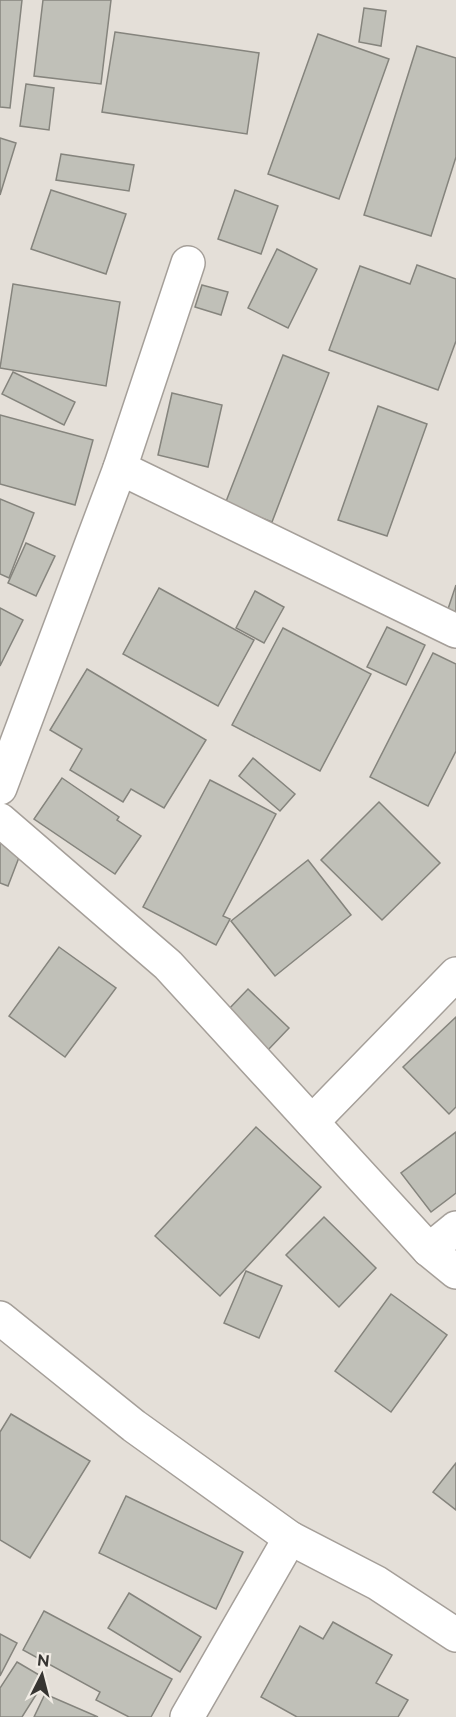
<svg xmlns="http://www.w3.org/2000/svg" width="456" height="1717" font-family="Raleway,sans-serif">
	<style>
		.building { fill: #c0c0b8; stroke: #85847d; stroke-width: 1.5 }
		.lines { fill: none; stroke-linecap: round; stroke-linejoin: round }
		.minor-casing { stroke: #a59f99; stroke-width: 36 }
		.minor { stroke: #fff; stroke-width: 33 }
	</style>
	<rect width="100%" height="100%" fill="#e4dfd8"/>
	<!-- building -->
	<g class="building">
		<path d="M0,0h22l-12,108 -10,-1z"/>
		<path d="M43,0h68l-10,84 -67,-8z"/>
		<path d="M364,8l22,3 -5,35 -22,-4z"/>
		<path d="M115,32l144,21 -12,81 -145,-22z"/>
		<path d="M318,34l71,25 -50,140 -71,-25z"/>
		<path d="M417,46l39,12v99l-25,79 -67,-21z"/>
		<path d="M26,84l28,4 -5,42 -29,-4z"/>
		<path d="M0,138l16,5 -16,52z"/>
		<path d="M61,154l73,11 -5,26 -73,-11z"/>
		<path d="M51,190l75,24 -20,60 -75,-25z"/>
		<path d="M235,190l43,16 -17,48 -43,-15z"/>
		<path d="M277,249l40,20 -29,59 -40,-20z"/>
		<path d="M417,265l39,14v62l-18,49 -109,-40 31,-84 50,18z"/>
		<path d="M13,284l107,18 -14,84 -106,-18z"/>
		<path d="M202,285l26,7 -7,23 -26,-8z"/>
		<path d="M283,355l46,18 -57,149 -47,-18z"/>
		<path d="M13,372l62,30 -11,23 -62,-31z"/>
		<path d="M172,393l50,12 -14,62 -50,-12z"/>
		<path d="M378,406l49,18 -40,112 -49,-16z"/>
		<path d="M0,415l93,25 -18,65 -75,-21z"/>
		<path d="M0,499l34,14 -25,65 -9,-4z"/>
		<path d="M26,543l29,13 -19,40 -28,-13z"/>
		<path d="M456,585v30l-9,-3z"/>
		<path d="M159,588l95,52 -36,66 -95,-52z"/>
		<path d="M255,591l29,16 -20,36 -28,-15z"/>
		<path d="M0,608l23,12 -23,46z"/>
		<path d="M387,627l38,18 -19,40 -39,-18z"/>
		<path d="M283,628l88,46 -51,97 -88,-46z"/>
		<path d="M433,653l23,11v87l-28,55 -58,-29z"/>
		<path d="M87,669l119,71 -42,68 -33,-19 -8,13 -53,-32 12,-21 -32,-19z"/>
		<path d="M253,758l42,36 -15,17 -41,-35z"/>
		<path d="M62,778l57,39 -2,3 24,16 -26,38 -81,-55z"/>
		<path d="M210,780l66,34 -53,102 7,3 -14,26 -73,-38z"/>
		<path d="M379,802l61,61 -58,57 -61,-60z"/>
		<path d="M0,838l23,9 -15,39 -8,-3z"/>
		<path d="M308,860l43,55 -76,61 -44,-55z"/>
		<path d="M59,947l57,41 -51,69 -56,-41z"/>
		<path d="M248,989l41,39 -22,23 -41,-39z"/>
		<path d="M456,1017v90l-7,7 -46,-47z"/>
		<path d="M256,1127l65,60 -101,109 -65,-60z"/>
		<path d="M456,1132v61l-25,19 -30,-39z"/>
		<path d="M324,1217l52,51 -37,39 -53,-52z"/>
		<path d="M246,1271l36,15 -23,52 -35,-15z"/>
		<path d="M391,1294l56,41 -56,77 -56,-41z"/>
		<path d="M11,1414l79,47 -60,97 -30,-18v-108z"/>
		<path d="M456,1463v47l-23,-18z"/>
		<path d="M126,1496l117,56 -27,57 -117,-56z"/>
		<path d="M129,1593l72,44 -21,35 -72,-44z"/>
		<path d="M44,1611l128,68 -21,38h-22l-33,-17 4,-8 -77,-42z"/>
		<path d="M333,1622l59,33 -16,28 32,17 -10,17h-101l-36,-20 39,-71 23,13z"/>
		<path d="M0,1634l17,9 -17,33z"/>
		<path d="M17,1662l29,17 -24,38h-22v-29z"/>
		<path d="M45,1694l53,23h-64z"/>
	</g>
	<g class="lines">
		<defs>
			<g id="minor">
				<path d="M120,468l336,163"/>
				<path d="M0,788l120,-320 68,-205"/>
				<path d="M0,820l168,145 261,285 27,22"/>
				<path d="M312,1122l144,-148"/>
				<path d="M429,1250l27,-22"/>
				<path d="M0,1318l134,108 156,112 87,45 79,52"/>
				<path d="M187,1717l103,-179"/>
			</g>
		</defs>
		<!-- minor casing -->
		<use href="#minor" class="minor-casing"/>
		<!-- minor -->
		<use href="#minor" class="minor"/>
	</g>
	<!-- north arrow -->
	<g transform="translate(42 1675) rotate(6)" stroke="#f1ece5" stroke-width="4.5" paint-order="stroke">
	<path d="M0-4.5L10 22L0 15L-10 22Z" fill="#373532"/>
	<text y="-9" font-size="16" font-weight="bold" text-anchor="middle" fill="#373532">N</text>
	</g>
</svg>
